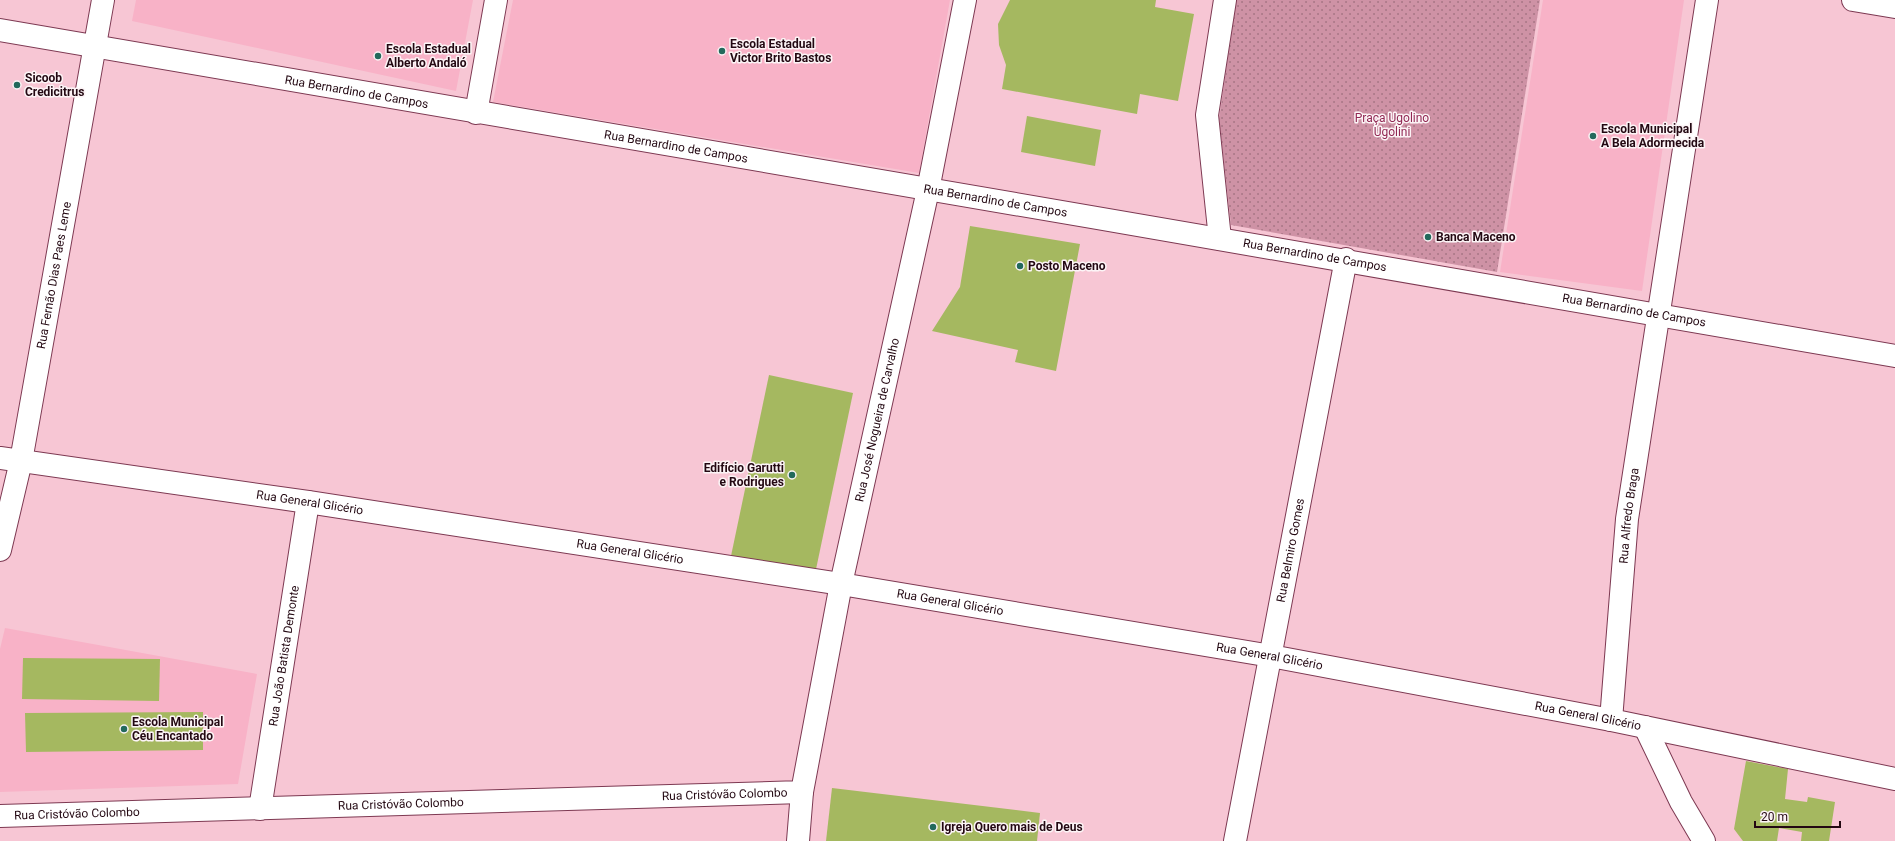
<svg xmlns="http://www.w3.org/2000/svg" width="1895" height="841" font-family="Roboto,sans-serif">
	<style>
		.built { fill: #f8b2c7 }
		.grass { fill: url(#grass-dots) }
		.building { fill: #a5b860 }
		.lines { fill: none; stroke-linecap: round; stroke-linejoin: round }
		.street-casing { stroke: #7d3952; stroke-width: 24 }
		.secondary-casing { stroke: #7d3952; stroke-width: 24 }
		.street { stroke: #fff; stroke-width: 22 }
		.secondary { stroke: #fff; stroke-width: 22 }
		.poi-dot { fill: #23695c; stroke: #fcf4f6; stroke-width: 1.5 }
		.labels { text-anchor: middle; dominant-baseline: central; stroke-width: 3; stroke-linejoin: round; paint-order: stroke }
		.poi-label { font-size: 12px; font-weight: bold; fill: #230812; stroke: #fcf4f6; text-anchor: start }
		.street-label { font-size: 12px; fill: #230812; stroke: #fcf4f6 }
		.park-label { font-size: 12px; fill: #912854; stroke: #fcf4f6 }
	</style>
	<defs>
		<pattern id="grass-dots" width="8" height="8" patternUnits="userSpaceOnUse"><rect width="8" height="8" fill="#ce92a5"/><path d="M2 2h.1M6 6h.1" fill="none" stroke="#a77585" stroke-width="1.8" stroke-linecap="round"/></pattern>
	</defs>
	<rect width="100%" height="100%" fill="#f7c6d4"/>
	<!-- built -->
	<g class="built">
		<path d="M136,0h337l-17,91 -324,-70z"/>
		<path d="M513,0h437l-31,173 -426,-71z"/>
		<path d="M1543,0h141l-42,291 -142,-19z"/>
		<path d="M5,628l252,46 -19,110 -238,8v-143z"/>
	</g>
	<!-- grass -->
	<path class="grass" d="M1236,0h304l-43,272 -266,-47 -12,-106z"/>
	<!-- building -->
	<g class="building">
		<path d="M1010,0h146l-1,7 39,7 -16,87 -38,-7 -3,20 -135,-25 4,-24 -7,-20 -1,-21z"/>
		<path d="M1027,116l74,14 -6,36 -74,-14z"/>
		<path d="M970,226l110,18 -24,127 -41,-9 3,-12 -86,-19 28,-44z"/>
		<path d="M769,375l84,18 -38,181 -84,-18z"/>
		<path d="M23,658l137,1 -1,42 -137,-2z"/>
		<path d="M203,712v38l-177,2 -1,-39z"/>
		<path d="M1746,761l42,8 -3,30 22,3 1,-5 27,5 -6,39h-28l1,-9 -23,-4 -2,13h-34l-9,-12z"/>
		<path d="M832,788l208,25 -3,28h-211z"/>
	</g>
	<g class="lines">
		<defs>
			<g id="street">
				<path d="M1853,0l42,7"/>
				<path d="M476,113l20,-113"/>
				<path d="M1220,239l-13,-124 18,-115"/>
				<path id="s1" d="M0,550l21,-89 82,-461"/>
				<path id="s2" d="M841,584l87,-394 37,-190"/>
				<path id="s3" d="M1611,720l16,-201 80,-519"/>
				<path id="s4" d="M260,809l48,-307"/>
				<path d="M798,841l4,-49"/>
				<path id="s5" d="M1235,841l111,-582"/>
			</g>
			<g id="secondary">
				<path id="s6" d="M0,30c631,111 1264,214 1895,326"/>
				<path id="s7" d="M0,458l308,44 533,82 430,72 340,64 284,59"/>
				<path d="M1645,727l36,75 23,39"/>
				<path id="s8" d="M0,816l802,-24 39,-208"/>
			</g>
		</defs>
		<!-- street casing -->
		<use href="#street" class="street-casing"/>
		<!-- secondary casing -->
		<use href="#secondary" class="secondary-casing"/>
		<!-- street -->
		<use href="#street" class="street"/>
		<!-- secondary -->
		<use href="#secondary" class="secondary"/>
	</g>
	<!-- markers -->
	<g class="poi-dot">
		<circle cx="722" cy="51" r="4"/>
		<circle cx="378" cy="56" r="4"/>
		<circle cx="17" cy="85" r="4"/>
		<circle cx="1593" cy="136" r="4"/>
		<circle cx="1428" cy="237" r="4"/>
		<circle cx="1020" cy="266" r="4"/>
		<circle cx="792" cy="475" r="4"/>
		<circle cx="124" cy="729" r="4"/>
		<circle cx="933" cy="827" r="4"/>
	</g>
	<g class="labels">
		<!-- poi labels -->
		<g class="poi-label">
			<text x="730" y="44">Escola Estadual<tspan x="730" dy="14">Victor Brito Bastos</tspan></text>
			<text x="386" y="49">Escola Estadual<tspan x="386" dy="14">Alberto Andaló</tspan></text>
			<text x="25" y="78">Sicoob<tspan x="25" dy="14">Credicitrus</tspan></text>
			<text x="1601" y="129">Escola Municipal<tspan x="1601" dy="14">A Bela Adormecida</tspan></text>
			<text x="1436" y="237">Banca Maceno</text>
			<text x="1028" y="266">Posto Maceno</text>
			<text x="784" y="468" text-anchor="end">Edifício Garutti<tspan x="784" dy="14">e Rodrigues</tspan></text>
			<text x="132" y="722">Escola Municipal<tspan x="132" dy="14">Céu Encantado</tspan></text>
			<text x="941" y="827">Igreja Quero mais de Deus</text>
		</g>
		<!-- street labels -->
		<g class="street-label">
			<text stroke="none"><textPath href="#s6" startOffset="362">Rua Bernardino de Campos</textPath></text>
			<text stroke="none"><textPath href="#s6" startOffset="686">Rua Bernardino de Campos</textPath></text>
			<text stroke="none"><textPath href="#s6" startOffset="1010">Rua Bernardino de Campos</textPath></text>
			<text stroke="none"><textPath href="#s6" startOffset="1334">Rua Bernardino de Campos</textPath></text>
			<text stroke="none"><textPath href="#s1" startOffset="280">Rua Fernão Dias Paes Leme</textPath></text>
			<text stroke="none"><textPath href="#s6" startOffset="1658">Rua Bernardino de Campos</textPath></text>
			<text stroke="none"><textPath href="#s2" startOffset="168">Rua José Nogueira de Carvalho</textPath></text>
			<text stroke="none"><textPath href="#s7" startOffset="313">Rua General Glicério</textPath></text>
			<text stroke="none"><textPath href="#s3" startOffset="205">Rua Alfredo Braga</textPath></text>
			<text stroke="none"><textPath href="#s5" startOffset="296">Rua Belmiro Gomes</textPath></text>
			<text stroke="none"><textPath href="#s7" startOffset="637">Rua General Glicério</textPath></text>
			<text stroke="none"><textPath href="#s7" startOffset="961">Rua General Glicério</textPath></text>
			<text stroke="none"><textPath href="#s4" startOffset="155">Rua João Batista Demonte</textPath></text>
			<text stroke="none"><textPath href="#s7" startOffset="1285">Rua General Glicério</textPath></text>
			<text stroke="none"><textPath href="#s7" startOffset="1609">Rua General Glicério</textPath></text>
			<text stroke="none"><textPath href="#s8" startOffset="725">Rua Cristóvão Colombo</textPath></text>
			<text stroke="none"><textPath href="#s8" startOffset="401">Rua Cristóvão Colombo</textPath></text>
			<text stroke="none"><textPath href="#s8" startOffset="77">Rua Cristóvão Colombo</textPath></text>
		</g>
		<!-- park labels -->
		<g class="park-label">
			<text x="1392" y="118">Praça Ugolino<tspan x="1392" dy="14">Ugolini</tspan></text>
		</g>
	</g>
	<!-- scale -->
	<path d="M1755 821v6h85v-6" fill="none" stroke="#230812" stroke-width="2"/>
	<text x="1761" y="821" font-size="12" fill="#230812" stroke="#fcf4f6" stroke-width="3" paint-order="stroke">20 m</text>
</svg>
